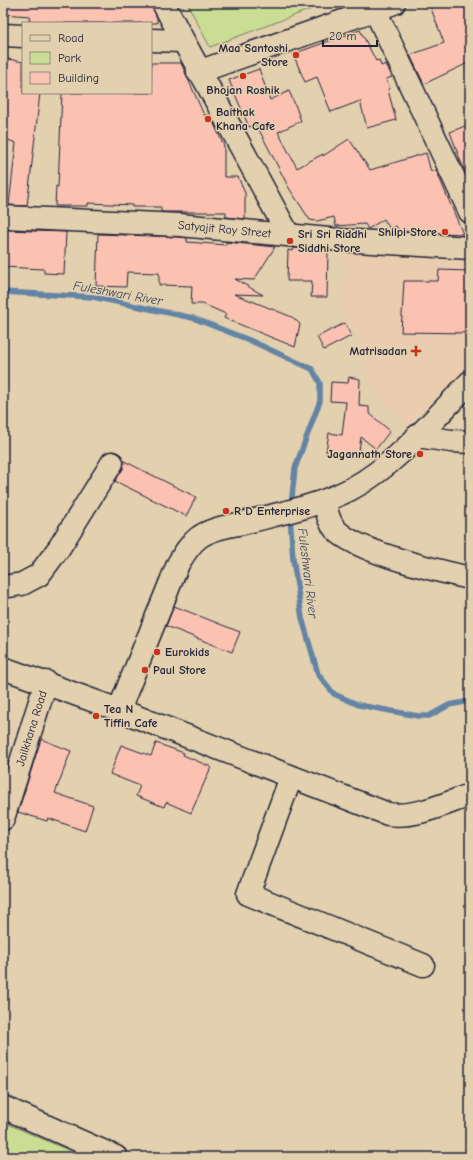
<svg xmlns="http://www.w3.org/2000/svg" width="473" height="1160" font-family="'Comic Neue',sans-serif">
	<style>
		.built { fill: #eaccaf }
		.green { fill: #cade93; stroke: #768067 }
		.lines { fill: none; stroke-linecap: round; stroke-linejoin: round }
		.stream { stroke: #6384a5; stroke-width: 5.5 }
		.building { fill: #fbc2b2; stroke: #22223b }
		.minor-casing { stroke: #22223b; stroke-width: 25 }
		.minor { stroke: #e2d0ae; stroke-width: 22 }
		.poi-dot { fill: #c8321e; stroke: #e2d0ae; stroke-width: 1.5 }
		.labels { text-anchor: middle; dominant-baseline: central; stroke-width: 3; stroke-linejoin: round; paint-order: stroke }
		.poi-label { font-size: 12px; font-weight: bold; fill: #22223b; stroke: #e2d0ae; text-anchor: start }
		.street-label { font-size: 12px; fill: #22223b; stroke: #e2d0ae }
		.water-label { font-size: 13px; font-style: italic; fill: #38435e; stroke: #e2d0ae }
	</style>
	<rect width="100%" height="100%" fill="#e2d0ae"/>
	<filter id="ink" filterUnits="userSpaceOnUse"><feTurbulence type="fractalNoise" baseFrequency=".025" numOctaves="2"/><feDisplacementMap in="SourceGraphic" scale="8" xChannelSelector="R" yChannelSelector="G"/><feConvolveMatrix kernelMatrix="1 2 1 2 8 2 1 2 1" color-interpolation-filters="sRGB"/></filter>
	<g filter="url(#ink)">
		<!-- built -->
		<path class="built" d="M343,251l127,7v108l-61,59 -35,-30 -16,-58 -16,-24z"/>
		<!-- green -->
		<g class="green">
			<path d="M187,3h140l-117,44z"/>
			<path d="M3,1122l65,28 -3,7h-62z"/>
		</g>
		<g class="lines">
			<!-- stream -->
			<g class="stream">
				<path d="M3,292l90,5 100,21 56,22 63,29 8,14v18l-25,67 -4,38"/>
				<path d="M290,516l3,43 9,59 16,56 16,20 25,11 59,11h11l20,-11 21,-4"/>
			</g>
		</g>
		<!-- building -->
		<g class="building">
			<path d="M3,3h148l6,15v5h-95l-33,-2 1,-5 -27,-2z"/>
			<path d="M429,3h41v59l-46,22 -14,-29 34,-12z"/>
			<path d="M360,30l16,31 3,-1 2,6 5,-2 6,13 -6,2 4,10 -2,1 8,30 -29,8 -7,-27 -29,11 -14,-35 -12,5 -12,-28z"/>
			<path d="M3,58l20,4v31h17l-13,113 -18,-1 7,-62 -13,-5z"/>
			<path d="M151,63h30l23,52h6l14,31v31h14l7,16v26l-19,-2v-5h-65v-5h-29v-2l-44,-2v3h-33l1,-20 2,1 4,-94h89z"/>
			<path d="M259,69l11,31 19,-9 7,16 5,14 -23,11 19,36 26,-14v2l26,-17 21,31 56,-17 5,19 5,-2 27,64 -64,-3 -3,-5 -6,3 -6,-10 -16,10 -3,-5 -29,2 -2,-9 -17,4 -7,-1 -21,-32 -33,-64 -7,3 -20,-47z"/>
			<path d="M470,124v58l-9,-20 -11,-30z"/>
			<path d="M3,230l63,2 -2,42 -20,-1v-4l-41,-2z"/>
			<path d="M98,234l81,3 8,1v4l39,3v-3l49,5 -21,33 -19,-1 28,16 -29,-1 58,23 8,7 -5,23 -71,-29 2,-4 -23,-10h-12l1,-18 -33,-1v-12l-32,-1 -1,15 -30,-1z"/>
			<path d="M294,248l34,3 -1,46h-16l1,-16h-25l1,-31 5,1z"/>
			<path d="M439,270l31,1v62l-69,-1 3,-51h34z"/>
			<path d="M345,323l6,13 -27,14 -7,-13z"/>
			<path d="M349,377l11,2 -1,27 10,1v6l21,18 -14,18 -15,-12 -3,20 -32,-5 3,-19 13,2 4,-33 -16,-1 1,-19 17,1z"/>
			<path d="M124,461l72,36 -10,19 -71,-35 8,-12z"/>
			<path d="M174,606l66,26 -8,20 -66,-26z"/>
			<path d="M41,739l30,12 -16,42 38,13 -8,25 -37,-13 -1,3 -29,-9z"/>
			<path d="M156,743l28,10 -1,2 28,12 -20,46 -25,-11 -2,5 -28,-11 4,-10 -30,-12 11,-29 30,11z"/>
		</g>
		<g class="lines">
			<defs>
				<g id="minor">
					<path d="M163,3l125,231"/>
					<path d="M375,10l95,202"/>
					<path d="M3,35l20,1"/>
					<path d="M151,40l31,1"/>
					<path d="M198,72l196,-69"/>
					<path id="s1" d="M3,217l177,8 160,15 130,8"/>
					<path d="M417,436l34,5 19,1"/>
					<path d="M324,501c3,10 4,20 11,28 21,23 104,42 135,49"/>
					<path d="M3,587l19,-3 17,-9 20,-27 53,-85"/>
					<path d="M3,668l116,42 59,-146c6,-10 11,-19 20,-26 13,-10 33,-12 49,-16 35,-9 71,-16 104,-33 45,-24 84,-71 119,-107"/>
					<path d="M119,710l269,104c28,4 56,-10 82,-19"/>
					<path d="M291,777l-43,117 175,71"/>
					<path id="s2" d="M3,819l43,-137"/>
					<path d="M3,1107l113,50"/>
				</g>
			</defs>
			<!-- minor casing -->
			<use href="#minor" class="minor-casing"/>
			<!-- minor -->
			<use href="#minor" class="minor"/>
		</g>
	</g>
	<!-- markers -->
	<g class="poi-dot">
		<circle cx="296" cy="55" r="4"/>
		<circle cx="243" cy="76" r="4"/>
		<circle cx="208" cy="119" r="4"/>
		<circle cx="445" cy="232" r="4"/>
		<circle cx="290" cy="241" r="4"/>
		<path d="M414 345h4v4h4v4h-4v4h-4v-4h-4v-4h4z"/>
		<circle cx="420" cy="454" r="4"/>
		<circle cx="226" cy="511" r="4"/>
		<circle cx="157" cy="652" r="4"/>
		<circle cx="145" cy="670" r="4"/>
		<circle cx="96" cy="716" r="4"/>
	</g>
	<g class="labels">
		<!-- poi labels -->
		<g class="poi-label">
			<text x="288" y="48" text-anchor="end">Maa Santoshi<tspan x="288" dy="14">Store</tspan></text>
			<text x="243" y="90" text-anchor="middle">Bhojan Roshik</text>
			<text x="216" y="112">Baithak<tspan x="216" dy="14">Khana Cafe</tspan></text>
			<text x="437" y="232" text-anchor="end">Shilpi Store</text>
			<text x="298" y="234">Sri Sri Riddhi<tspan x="298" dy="14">Siddhi Store</tspan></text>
			<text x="407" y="351" text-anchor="end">Matrisadan</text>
			<text x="412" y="454" text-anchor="end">Jagannath Store</text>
			<text x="234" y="511">R D Enterprise</text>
			<text x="165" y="652">Eurokids</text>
			<text x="153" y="670">Paul Store</text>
			<text x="104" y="709">Tea N<tspan x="104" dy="14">Tiffin Cafe</tspan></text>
		</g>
		<!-- street labels -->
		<g class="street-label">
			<text stroke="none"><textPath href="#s1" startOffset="222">Satyajit Ray Street</textPath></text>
			<text stroke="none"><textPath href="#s2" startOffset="95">Jailkhana Road</textPath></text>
		</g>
		<!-- water labels -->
		<g class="water-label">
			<text transform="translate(118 293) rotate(10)">Fuleshwari River</text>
			<text transform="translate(308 573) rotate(83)">Fuleshwari River</text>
		</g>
	</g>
	<!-- margin -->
	<rect width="473" height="1160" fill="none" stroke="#e2d0ae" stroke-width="16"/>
	<rect x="8" y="8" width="457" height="1144" fill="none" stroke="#22223b" stroke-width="1.5" filter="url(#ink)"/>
	<!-- legend -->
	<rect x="22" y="22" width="130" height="72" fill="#e2d0ae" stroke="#958a80"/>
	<rect x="30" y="35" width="20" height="6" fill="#e2d0ae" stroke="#958a80"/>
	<text x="58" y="42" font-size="12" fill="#22223b">Road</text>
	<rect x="30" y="52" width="20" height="12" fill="#cade93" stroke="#958a80"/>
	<text x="58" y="62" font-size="12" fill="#22223b">Park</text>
	<rect x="30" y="72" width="20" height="12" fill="#fbc2b2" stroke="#958a80"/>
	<text x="58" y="82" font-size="12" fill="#22223b">Building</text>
	<!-- scale -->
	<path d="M323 40v6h54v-6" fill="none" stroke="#22223b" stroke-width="2"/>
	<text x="329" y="40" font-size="12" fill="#22223b" stroke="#e2d0ae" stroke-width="3" paint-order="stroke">20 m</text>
</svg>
